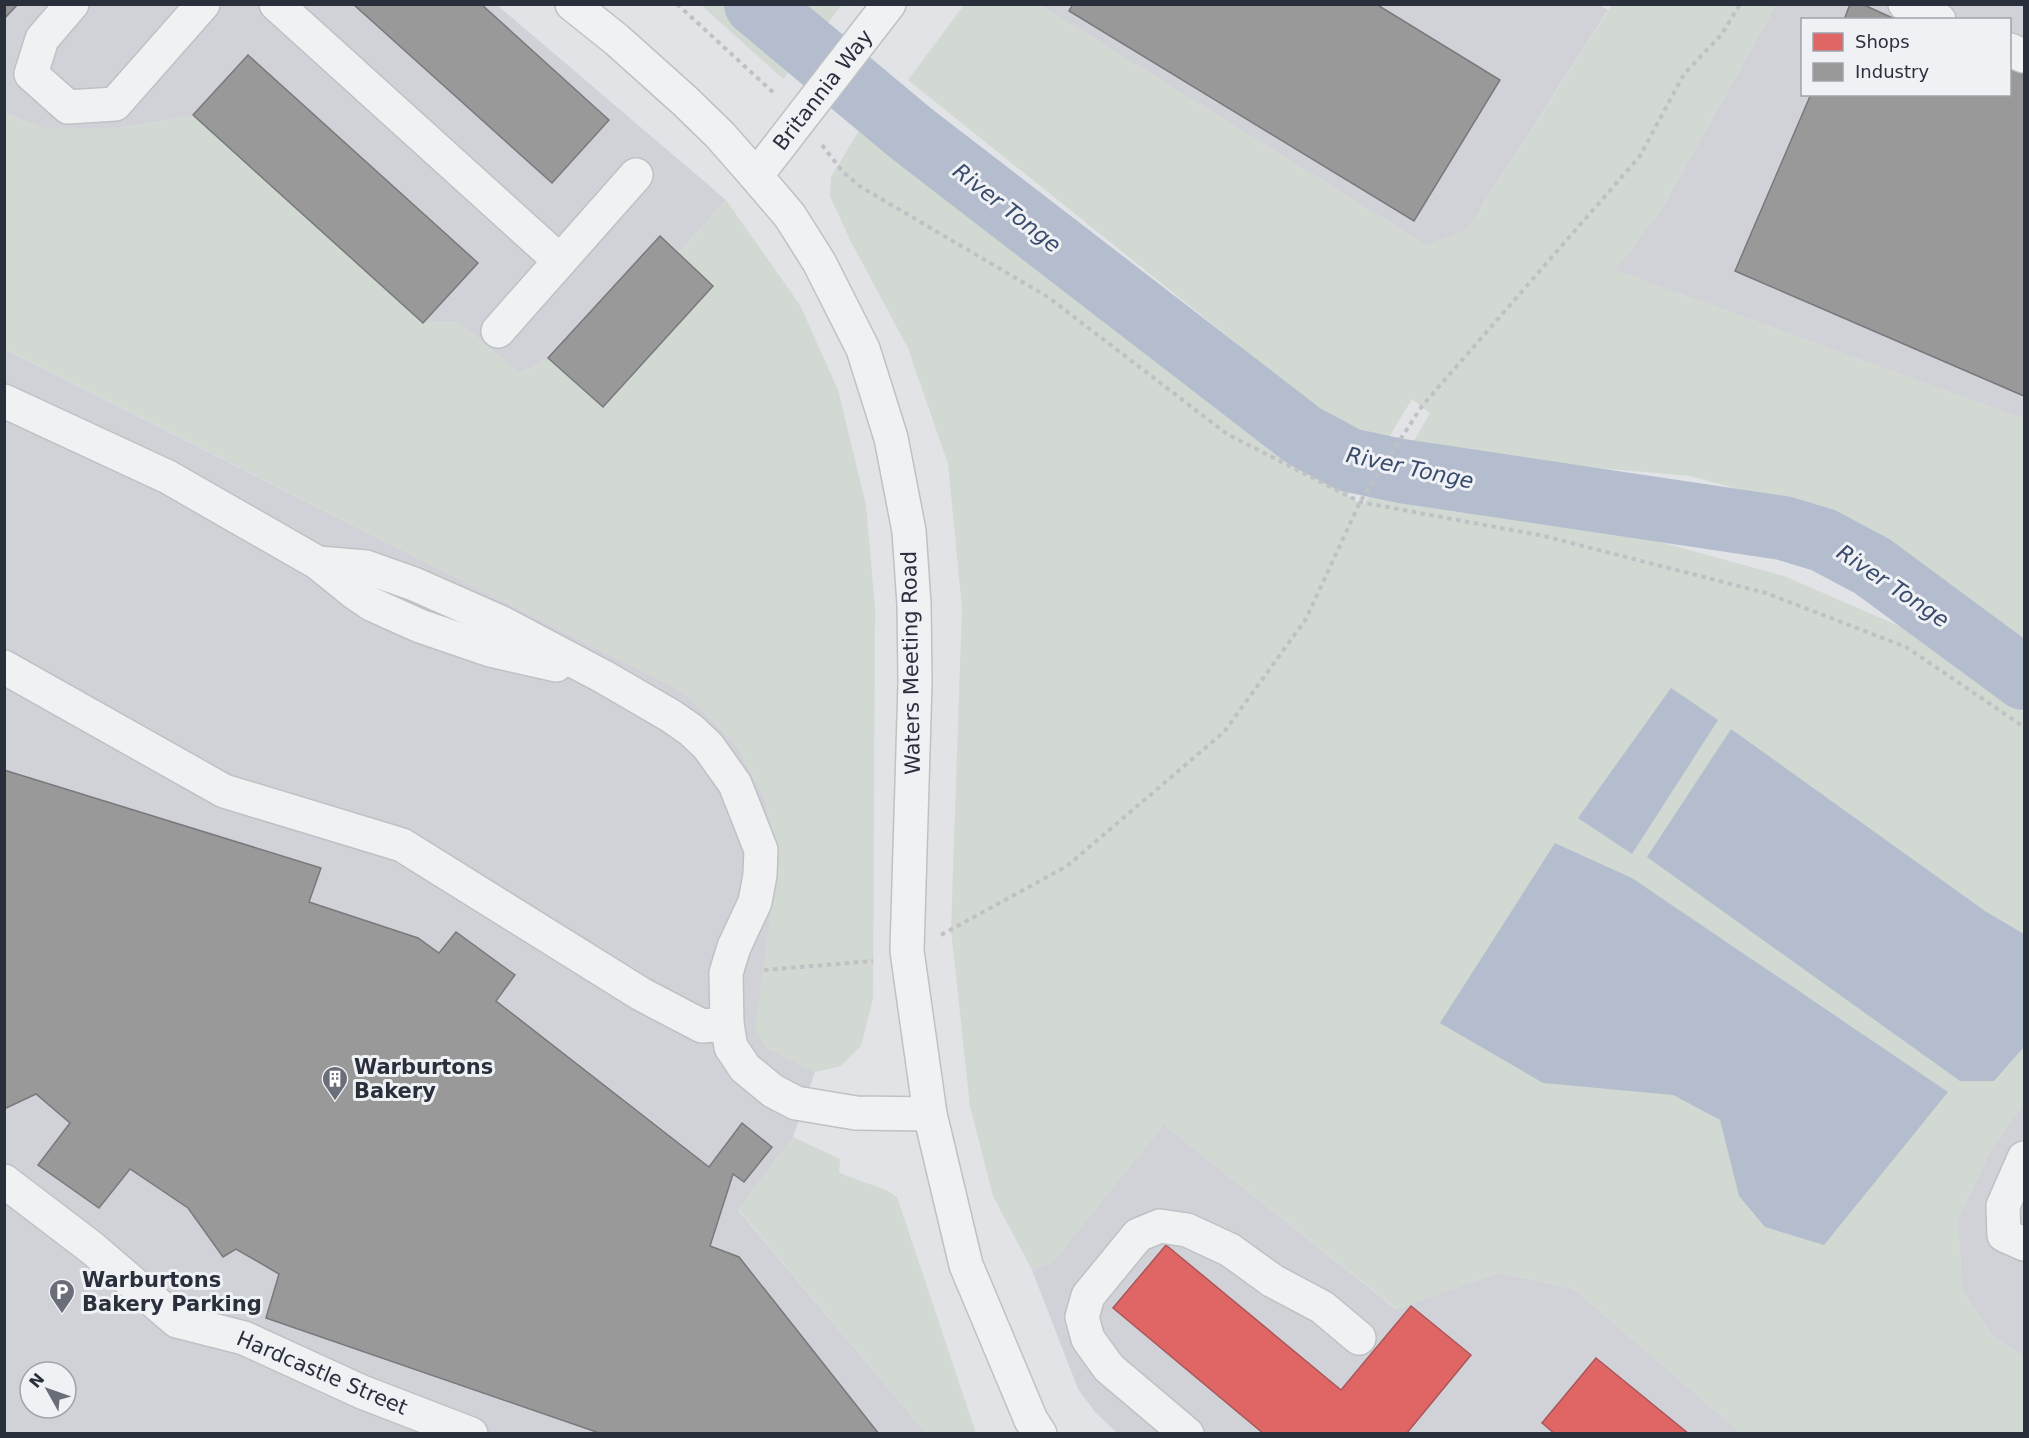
<svg xmlns="http://www.w3.org/2000/svg" width="2029" height="1438" font-family="'DejaVu Sans',sans-serif">
	<style>
		.built { fill: #d0d2d8; fill-rule: evenodd }
		.green { fill: #d1d9d2; fill-rule: evenodd }
		.water { fill: #b3bdce }
		.shops { fill: #e06666; stroke: #a95659; stroke-width: 1.5 }
		.industry { fill: #999; stroke: #78797d; stroke-width: 1.5 }
		.lines { fill: none; stroke-linecap: round; stroke-linejoin: round }
		.river { stroke: #b3bdce; stroke-width: 64 }
		.minor-casing { stroke: #bfc1c4; stroke-width: 36 }
		.path { stroke: #c0c1c5; stroke-width: 4; stroke-dasharray: 4.5 4.5; stroke-linecap: butt }
		.minor { stroke: #f0f1f3; stroke-width: 33 }
		.labels { text-anchor: middle; dominant-baseline: central; stroke-width: 6; stroke-linejoin: round; paint-order: stroke }
		.street-label { font-size: 21px; fill: #2a2f3c; stroke: #eff1f5 }
		.poi-label { font-size: 21px; font-weight: bold; fill: #2a2f3c; stroke: #eff1f5; text-anchor: start }
		.water-label { font-size: 22px; font-style: italic; fill: #394b6c; stroke: #eff1f5 }
	</style>
	<rect width="100%" height="100%" fill="#e1e3e6"/>
	<!-- built -->
	<g class="built">
		<path d="M1598,4l10,6 -142,221 -40,14 -386,-240z"/>
		<path d="M4,5h493l229,195 -48,53 35,33 -110,121 -54,-49 -30,15 -60,-51 -36,1 -230,-208 -73,13h-76l-39,-15z"/>
		<path d="M1776,5h248v414l-409,-149 46,-60zM1802,20h208v74h-208z"/>
		<path d="M4,349l681,344 51,51 30,57 11,62 -11,184 49,25 -22,65 -55,73 188,223h-921zM30,1372h36v36h-36z"/>
		<path d="M2024,1104v253l-31,-20 -31,-49 -4,-68 34,-73z"/>
		<path d="M1163,1124l233,185 103,-36 75,16 167,144h-624l-22,-21 -17,-23 -46,-119 21,-8z"/>
	</g>
	<!-- green -->
	<g class="green">
		<path d="M701,5h141l-59,74z"/>
		<path d="M964,5h76l386,240 40,-14 146,-226h164l-115,205 -45,60 408,149v219l-82,-60 -109,-63 -143,-39 -282,-25 22,-38 -18,-14 -26,43 -54,-22 -424,-340z"/>
		<path d="M4,113l41,15h75l73,-13 230,208 36,-1 60,51 29,-15 55,49 110,-121 -35,-33 48,-53 74,105 38,85 28,115 9,103 -2,391 -12,47 -20,20 -26,6 -49,-25 -11,-18 22,-166 -11,-62 -30,-57 -51,-51 -680,-344z"/>
		<path d="M867,117l203,172 214,158 71,37 -7,12 15,9 11,-16 203,30 207,57 129,56 111,81v221l-39,-23 9,170 30,-34v57l-32,43 -34,73 4,68 31,49 31,20v76h-283l-167,-144 -75,-16 -102,36 -233,-184 -111,137 -21,8 -39,-74 -23,-90 -19,-176 11,-323 -14,-143 -40,-116 -58,-108 -20,-44 1,-19zM1555,843l77,35 315,214 -208,103 -19,-75 -47,-25z"/>
		<path d="M793,1137l47,22 -1,14 47,17 11,7 79,236h-50l-188,-224z"/>
	</g>
	<!-- water -->
	<g class="water">
		<path d="M1671,688l47,32 -86,134 -54,-36z"/>
		<path d="M1731,729l254,182 39,23v113l-30,34h-34l-313,-224z"/>
		<path d="M1555,843l77,35 316,214 -124,153 -59,-18 -26,-31 -19,-76 -47,-25 -130,-12 -103,-60z"/>
	</g>
	<!-- shops -->
	<g class="shops">
		<path d="M1166,1245l175,145 70,-84 60,49 -65,79h-142l-151,-126z"/>
		<path d="M1596,1358l93,76h-134l-13,-11z"/>
	</g>
	<!-- industry -->
	<g class="industry">
		<path d="M4,4h14l-13,14h-1z"/>
		<path d="M353,4h128l128,116 -57,63z"/>
		<path d="M1073,4h303l124,76 -86,141 -345,-210z"/>
		<path d="M1850,4h12l35,16h-53z"/>
		<path d="M248,55l230,208 -55,60 -230,-208z"/>
		<path d="M2010,68l14,6v322l-289,-125 76,-177h199z"/>
		<path d="M660,236l53,50 -110,121 -55,-49z"/>
		<path d="M4,770l317,98 -12,34 109,36 21,15 17,-21 59,43 -19,26 213,166 33,-44 30,24 -28,35 -11,-8 -23,72 29,11 140,177h-277l-336,-116 13,-44 -43,-25 -13,8 -35,-49 -58,-39 -31,39 -61,-43 32,-42 -34,-29 -32,15z"/>
	</g>
	<g class="lines">
		<!-- river -->
		<path class="river" d="M756,4l156,130 392,302 45,24 52,11 382,57 40,12 49,26 152,112"/>
		<defs>
			<g id="minor">
				<path d="M72,4l-30,35 -11,35 37,33 47,-3 88,-100"/>
				<path d="M276,4l284,257"/>
				<path d="M572,4l45,36 68,61 35,34 36,41 34,40 29,46 44,87 28,89 18,93 5,73 1,79 -8,268 23,163 36,151 65,155 9,14"/>
				<path d="M1905,4l34,16"/>
				<path d="M2010,50l14,6"/>
				<path d="M756,176l133,-172"/>
				<path d="M498,331l138,-156"/>
				<path d="M4,401l164,76 150,86 48,4 48,17 86,38 104,55 67,39 20,14 17,16 27,38 26,66 -1,25 -5,27 -21,45 -8,26 1,51"/>
				<path d="M318,563l37,30 16,11 49,22 70,24 66,15"/>
				<path d="M4,667l220,124 178,54 239,149 61,32 25,-2 4,23 14,21 28,23 23,12 60,10 74,1"/>
				<path d="M2024,1158l-21,48 1,29 20,9"/>
				<path d="M4,1181l88,67 85,73 67,17 118,54 109,42"/>
				<path d="M1187,1434l-78,-66 -21,-29 -6,-22 6,-21 50,-61 22,-9 27,4 43,20 43,31 49,26 37,31"/>
			</g>
		</defs>
		<!-- minor casing -->
		<use href="#minor" class="minor-casing"/>
		<!-- path -->
		<g class="path">
			<path d="M677,4l99,91"/>
			<path d="M822,145l21,27 18,15 187,110 179,137 133,68 184,34 222,57 140,54 118,80"/>
			<path d="M941,935l126,-69 157,-134 82,-113 54,-117 62,-96 218,-250 44,-82 38,-40 18,-30"/>
			<path d="M764,970l109,-9"/>
		</g>
		<!-- minor -->
		<use href="#minor" class="minor"/>
	</g>
	<!-- icons -->
	<defs>
		<symbol id="building-pin" viewBox="-11 -11 22 30"><path d="M0 17L-7.5 6A9.5 9.5 0 1 1 7.5 6Z" fill="#6a6e78" stroke="#eff1f5"/><path d="M-4-6H4V6H1V3H-1V6H-4ZM-2.5-4.3h1.7v1.8h-1.7ZM.8-4.3h1.7v1.8H.8ZM-2.5-1h1.7V.8h-1.7ZM.8-1h1.7V.8H.8Z" fill="#fff"/></symbol>
		<symbol id="parking-pin" viewBox="-11 -11 22 30"><path d="M0 17L-7.5 6A9.5 9.5 0 1 1 7.5 6Z" fill="#6a6e78" stroke="#eff1f5"/><path d="M-3.5-5.5H1a3.5 3.5 0 0 1 0 7H-1V5.5H-3.5ZM-1-3.4V-.6H.8a1.4 1.4 0 0 0 0-2.8Z" fill="#fff"/></symbol>
	</defs>
	<g fill-rule="evenodd">
		<use href="#building-pin" x="320" y="1064" width="30" height="40"/>
		<use href="#parking-pin" x="47" y="1277" width="30" height="40"/>
	</g>
	<g class="labels">
		<!-- street labels -->
		<g class="street-label">
			<text transform="translate(823 90) rotate(-52)">Britannia Way</text>
			<text transform="translate(911 663) rotate(-91)">Waters Meeting Road</text>
			<text transform="translate(322 1373) rotate(23)">Hardcastle Street</text>
		</g>
		<!-- poi labels -->
		<g class="poi-label">
			<text x="354" y="1067">Warburtons<tspan x="354" dy="24">Bakery</tspan></text>
			<text x="82" y="1280">Warburtons<tspan x="82" dy="24">Bakery Parking</tspan></text>
		</g>
		<!-- water labels -->
		<g class="water-label">
			<text transform="translate(1007 208) rotate(38)">River Tonge</text>
			<text transform="translate(1410 468) rotate(12)">River Tonge</text>
			<text transform="translate(1893 586) rotate(34)">River Tonge</text>
		</g>
	</g>
	<!-- border -->
	<rect width="2029" height="1438" fill="none" stroke="#2a2f3c" stroke-width="12"/>
	<!-- legend -->
	<rect x="1801" y="18" width="210" height="78" fill="#eff1f5" stroke="#a0a3ab" stroke-width="1.5"/>
	<rect x="1813" y="33" width="30" height="18" fill="#e06666" stroke="#a0a3ab" stroke-width="1.5"/>
	<text x="1855" y="48" font-size="18" fill="#2a2f3c">Shops</text>
	<rect x="1813" y="63" width="30" height="18" fill="#999999" stroke="#a0a3ab" stroke-width="1.5"/>
	<text x="1855" y="78" font-size="18" fill="#2a2f3c">Industry</text>
	<!-- north arrow -->
	<g transform="translate(48 1390) rotate(310)"><circle r="28" fill="#eff1f5" stroke="#a0a3ab" stroke-width="1.5"/>
	<path d="M0-4.5L10 22L0 15L-10 22Z" fill="#6a6e78"/>
	<text y="-9" font-size="16" font-weight="bold" text-anchor="middle" fill="#2a2f3c">N</text>
	</g>
</svg>
